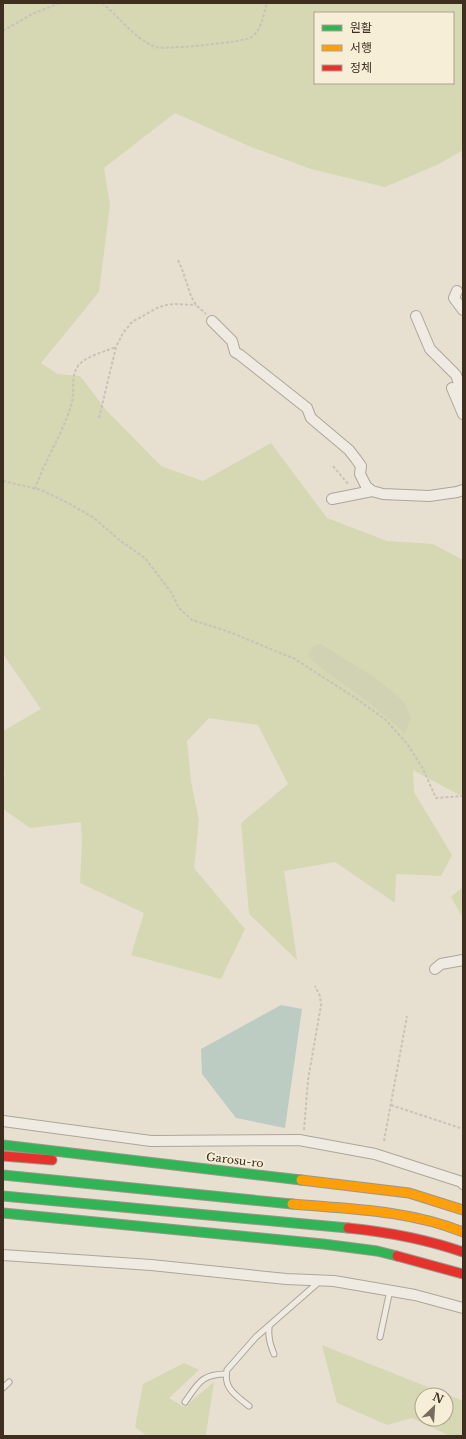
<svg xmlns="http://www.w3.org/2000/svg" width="466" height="1439" font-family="'Libre Baskerville','Noto Sans KR',serif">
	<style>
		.green { fill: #d6d7b3; fill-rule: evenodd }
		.cemetery { fill: #d1d1b3 }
		.water { fill: #bcccc2 }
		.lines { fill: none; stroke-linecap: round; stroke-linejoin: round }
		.lane-casing { stroke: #ada599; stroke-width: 7 }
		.street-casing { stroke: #ada599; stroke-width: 12 }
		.fast-casing { stroke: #9c958a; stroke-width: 11 }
		.slow-casing { stroke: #9c958a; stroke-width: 11 }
		.jam-casing { stroke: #9c958a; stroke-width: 11 }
		.path { stroke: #c8c2b9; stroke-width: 2; stroke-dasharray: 3 2; stroke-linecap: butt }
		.lane { stroke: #efebe3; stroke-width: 5 }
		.street { stroke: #efebe3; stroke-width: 10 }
		.fast { stroke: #30b455; stroke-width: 9 }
		.slow { stroke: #ff9f0a; stroke-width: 9 }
		.jam { stroke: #e5322d; stroke-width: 9 }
		.labels { text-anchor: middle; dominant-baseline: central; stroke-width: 3.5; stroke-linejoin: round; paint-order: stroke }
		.street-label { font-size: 11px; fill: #3d2e20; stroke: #f7eed8 }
	</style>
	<rect width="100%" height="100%" fill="#e7e0d1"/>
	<!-- green -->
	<g class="green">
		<path d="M3,3h460v147l-24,14 -54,23 -74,-18 -60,-22 -76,-34 -71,55 6,37 -11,87 -58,71 16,11 23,2 27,35 54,55 42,15 68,-38 56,75 60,23 46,3 30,16v237l-50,-27 1,22 38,63 -11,21 -45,-2 -1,29 -60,-41 -51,9 13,89 -48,-46 -8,-91 47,-39 -30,-59 -49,-7 -22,23 4,41 8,38 -5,48 51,61 -24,50 -90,-24 13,-42 -64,-30 2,-40 -1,-21 -51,6 -27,-19v-31l2,-2 -2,-15v-30l38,-22 -38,-55zM315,13h138v70h-138z"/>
		<path d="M463,887v31l-12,-21z"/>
		<path d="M322,1345l141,56v35h-13l-38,-18 -25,7 -50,-22zM422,1395h24v24h-24z"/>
		<path d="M184,1363l15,7 -30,28 15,9 30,-25 -8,52 2,2h-61l-12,-9 8,-43z"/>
	</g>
	<!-- cemetery -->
	<path class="cemetery" d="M321,644l54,34 28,23 8,16 -6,16 -39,-33 -45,-32 -13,-12 5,-9z"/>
	<!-- water -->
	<path class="water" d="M281,1005l21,4 -17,119 -49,-10 -34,-44 -1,-25z"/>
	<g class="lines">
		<defs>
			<g id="lane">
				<path d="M269,1326c-1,11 1,18 5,28"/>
				<path d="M380,1337l10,-47"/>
				<path d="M3,1388l6,-6"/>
				<path d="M185,1402c13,-18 16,-28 41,-28"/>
				<path d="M249,1406c-12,-10 -26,-17 -22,-36l29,-33 64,-56"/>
			</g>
			<g id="street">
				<path d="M457,291l-3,7 9,12"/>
				<path d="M416,316l14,33 26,26 7,19"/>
				<path d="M212,321l20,20 3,11 5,3 67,53 4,10 38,32 7,9 5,7 -1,8 6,12 6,5 11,3 46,2 28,-4 6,-2"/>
				<path d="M452,388l11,26"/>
				<path d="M332,499l40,-8"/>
				<path d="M435,969l6,-5 22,-4"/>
				<path d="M3,1121l148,20 148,-1 76,14 87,28 1,2"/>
				<path d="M3,1255l148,10 135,14 48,2 81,14 48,13"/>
			</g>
			<g id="fast">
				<path d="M3,1145l298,35"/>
				<path d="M3,1175l289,29"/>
				<path d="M3,1196l345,32"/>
				<path d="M3,1213l320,31 54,7 20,5"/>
			</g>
			<g id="slow">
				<path d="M301,1180l108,13 54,17"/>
				<path d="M292,1204c57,5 117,6 171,28"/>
			</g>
			<g id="jam">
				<path d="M3,1156l49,4"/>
				<path d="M348,1228c40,4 77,11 115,24"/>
				<path d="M397,1256l66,18"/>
			</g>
		</defs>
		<!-- lane casing -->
		<use href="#lane" class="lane-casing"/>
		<!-- street casing -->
		<use href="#street" class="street-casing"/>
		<!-- fast casing -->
		<use href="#fast" class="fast-casing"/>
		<!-- slow casing -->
		<use href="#slow" class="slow-casing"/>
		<!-- jam casing -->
		<use href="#jam" class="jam-casing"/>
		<!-- path -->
		<g class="path">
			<path d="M102,3c18,14 32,36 54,44 9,3 86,-5 94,-9 12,-7 13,-23 17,-35"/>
			<path d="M3,31l29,-17 28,-11"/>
			<path d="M178,260l4,9 9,27 5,9 10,9"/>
			<path d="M99,418l17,-71 7,-14 9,-11 25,-14 9,-3 8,-1 22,1"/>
			<path d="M333,466l16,19"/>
			<path d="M3,481l38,9 27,13 26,15 24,21 27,19 26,34 8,16 13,12 35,11 68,28 59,38 32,23 22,25 15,24 13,29 26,-2 1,2"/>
			<path d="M35,489c10,-30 29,-57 37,-87 3,-12 -2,-24 6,-36 6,-9 28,-15 38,-19"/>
			<path d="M391,1105l72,24"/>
			<path d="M304,1130l4,-50 13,-75 -1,-9 -5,-10"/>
			<path d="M384,1141l23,-125"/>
		</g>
		<!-- lane -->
		<use href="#lane" class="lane"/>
		<!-- street -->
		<use href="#street" class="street"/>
		<!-- fast -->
		<use href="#fast" class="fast"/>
		<!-- slow -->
		<use href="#slow" class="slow"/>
		<!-- jam -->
		<use href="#jam" class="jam"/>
	</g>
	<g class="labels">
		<!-- street labels -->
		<g class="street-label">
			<text transform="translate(235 1160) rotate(7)">Garosu-ro</text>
		</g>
	</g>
	<!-- border -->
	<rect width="466" height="1439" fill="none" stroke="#3d2e20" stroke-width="8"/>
	<!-- legend -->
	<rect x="314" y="12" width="140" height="72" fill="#f7eed8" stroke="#ada18e"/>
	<rect x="322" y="25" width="20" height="6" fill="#30b455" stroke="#ada18e"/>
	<text x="350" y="32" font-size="12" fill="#3d2e20">원활</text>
	<rect x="322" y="45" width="20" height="6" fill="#ff9f0a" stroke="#ada18e"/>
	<text x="350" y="52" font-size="12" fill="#3d2e20">서행</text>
	<rect x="322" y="65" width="20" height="6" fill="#e5322d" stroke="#ada18e"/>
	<text x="350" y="72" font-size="12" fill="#3d2e20">정체</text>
	<!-- north arrow -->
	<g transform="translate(434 1407) rotate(25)"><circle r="19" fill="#f7eed8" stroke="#ada18e"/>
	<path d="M0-3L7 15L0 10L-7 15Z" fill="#786c5e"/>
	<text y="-6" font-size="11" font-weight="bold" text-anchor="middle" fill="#3d2e20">N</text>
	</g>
</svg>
